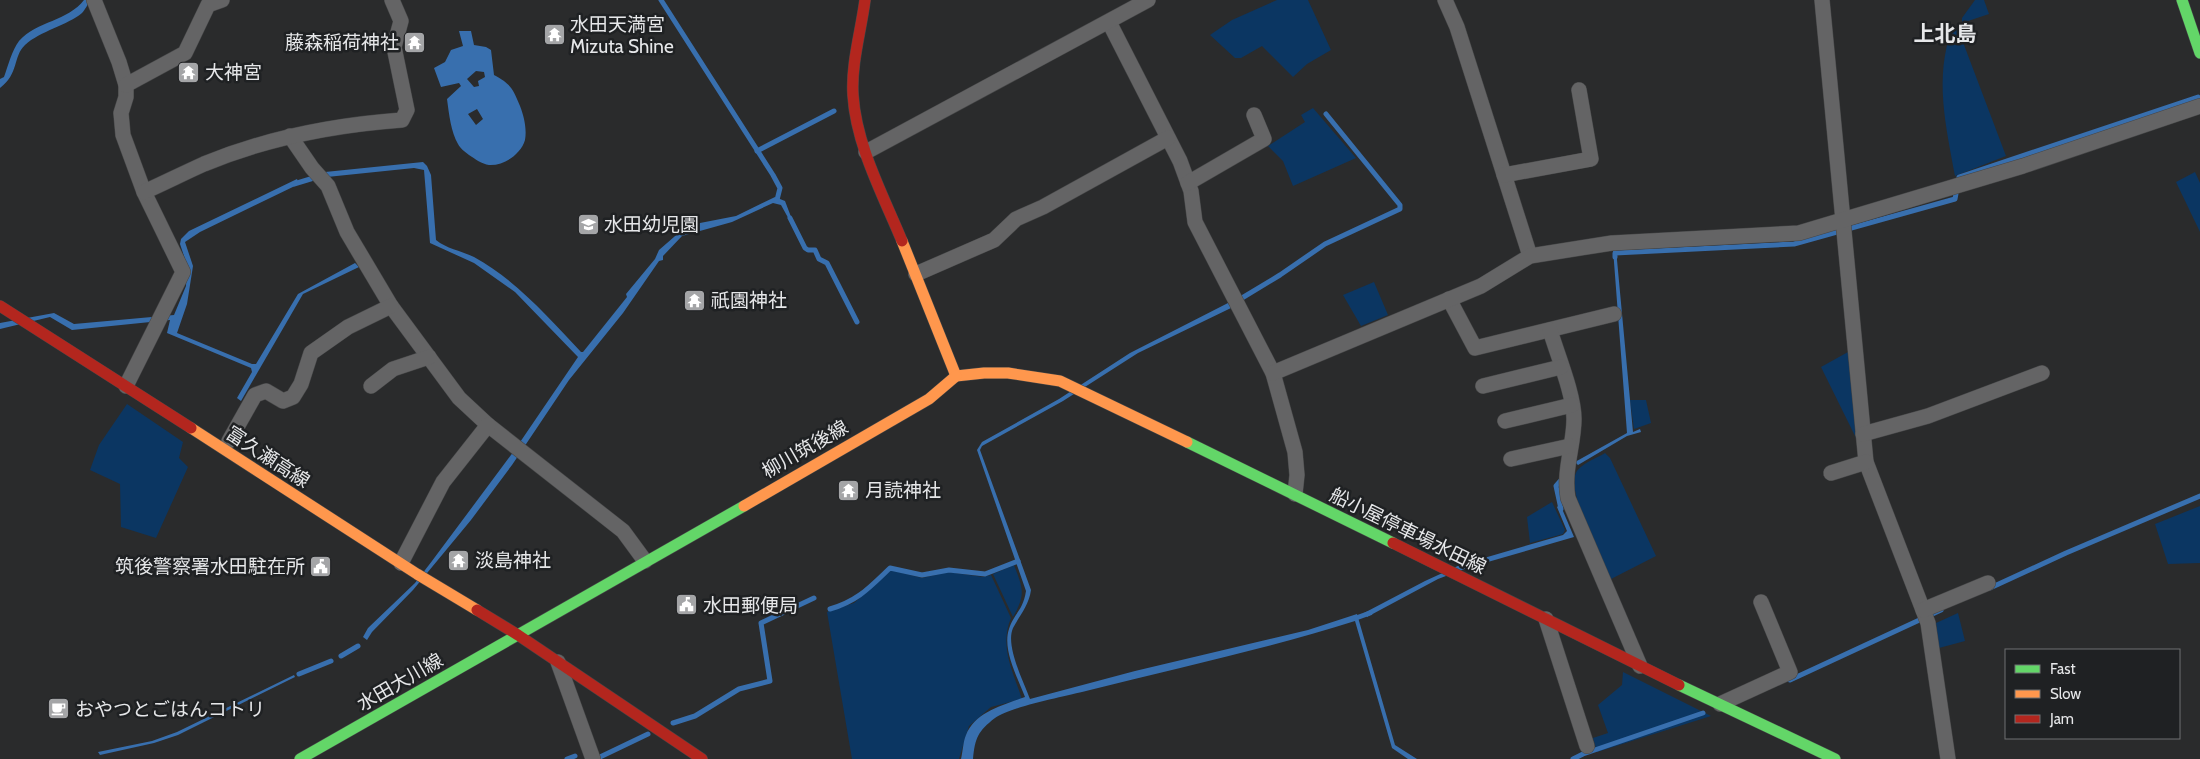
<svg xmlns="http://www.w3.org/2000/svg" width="2200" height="759" font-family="Cabin,'Noto Sans JP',sans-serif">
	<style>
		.green { fill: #0b3662 }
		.water { fill: #386fae; fill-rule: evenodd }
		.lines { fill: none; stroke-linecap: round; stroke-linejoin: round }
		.stream { stroke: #386fae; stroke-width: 5 }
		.street-casing { stroke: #454647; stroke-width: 16 }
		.fast-casing { stroke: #454647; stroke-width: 12 }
		.slow-casing { stroke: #454647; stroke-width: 12 }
		.jam-casing { stroke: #454647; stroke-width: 12 }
		.street { stroke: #646465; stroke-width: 15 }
		.fast { stroke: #63d668; stroke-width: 11 }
		.slow { stroke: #ff974d; stroke-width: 11 }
		.jam { stroke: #b3261e; stroke-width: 11 }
		.labels { text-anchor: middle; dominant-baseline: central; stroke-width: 5; stroke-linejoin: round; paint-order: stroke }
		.poi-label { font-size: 19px; fill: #e6e7e9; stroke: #1f2123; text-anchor: start }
		.street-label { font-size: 19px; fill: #e6e7e9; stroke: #1f2123 }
		.quarter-label { font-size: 21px; font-weight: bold; fill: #e6e7e9; stroke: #1f2123 }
	</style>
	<rect width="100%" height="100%" fill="#2a2b2c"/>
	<!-- green -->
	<g class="green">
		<path d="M1277,0h31l23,50 -24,14 -14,13 -31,-31 -21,12h-6l-25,-23 22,-15z"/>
		<path d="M1975,0h9l5,14 -27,9v-5z"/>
		<path d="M1952,29h6l48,127 -51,20c-9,-50 -21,-98 -3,-147z"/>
		<path d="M1313,108l43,50 -63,28 -10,-25 -15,-15 37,-24 -4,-7z"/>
		<path d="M2195,172l5,11v49l-24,-50z"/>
		<path d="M1374,282l14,33 -27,11 -18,-31z"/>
		<path d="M1848,352l10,90 -37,-75z"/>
		<path d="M1630,400h16l5,23 -17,6z"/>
		<path d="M127,404l56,38 -4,16 9,9 -32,71 -35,-11 -1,-43 -30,-14 9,-25z"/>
		<path d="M1605,453l5,5 46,98 -45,23c-9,-20 -45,-87 -35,-106 4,-9 21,-15 29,-20z"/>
		<path d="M1552,502l13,28 -2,4 -33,9 -3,-26z"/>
		<path d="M2200,506v57l-32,1 -13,-40z"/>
		<path d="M1014,565c9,23 12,30 -1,52l-20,-43z"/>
		<path d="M891,570l31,8 26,-6 35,5 8,-2 20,43c-12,28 2,54 11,81l-31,8 -22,19 -10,33h-107l-25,-147 27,-9z"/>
		<path d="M1958,613l7,28 -26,7 -3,-25z"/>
		<path d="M1623,672l88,44 -114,36 -4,-14 15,-5 -10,-28 24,-20z"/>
	</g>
	<!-- water -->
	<g class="water">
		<path d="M84,0h6c-2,4 -5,10 -8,13 -14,12 -42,18 -57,32 -12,11 -6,29 -25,43v-9l4,-2c4,-11 8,-27 15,-36 18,-20 49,-20 65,-41z"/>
		<path d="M459,31h12l3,14 12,2 5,3 3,25c17,9 19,14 26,31 4,10 7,23 5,34 -4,14 -21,26 -36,25 -7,-1 -14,-6 -20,-10 -4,-3 -9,-7 -11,-11 -7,-12 -9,-30 -11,-45l14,-13 -2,-3 -18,4 -7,-19 11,-6 6,-12 12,-4zM476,71l8,1 1,5 -7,4 1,5 -5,1 -7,-8zM477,109l6,10 -7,6 -8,-11z"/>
		<path d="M423,162l4,4 4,9 5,65c11,9 26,11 38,17 42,23 75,61 107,95h2l44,-55 -1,-3 29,-35 4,-9 23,-20 18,-7 36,-7 39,-19 10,4 8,21 -2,1 -10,-18 -8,-2 -41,19 -50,14 -19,20v4l-4,1 -36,52 -54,67 -57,85 -41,55 -58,70 -41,42 -5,8 -4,-3 5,-9 47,-45 17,-22 82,-110 64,-94 -63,-65 -41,-29 -44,-20 -6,-73 -10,-2 -87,9 -2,-5z"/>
		<path d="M297,179l2,5 -99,48 -15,10 8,24 -6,38 -10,29 75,31h4l42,-70 57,-31 4,4 -56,27 -62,107 -4,-3 15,-26 -1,-4 -84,-35 3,-13 -98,10 -22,-13 -50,12v-6l54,-10 20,11 100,-9 12,-29 1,-21 -7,-21 1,-5 8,-8z"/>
		<path d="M1613,249h3l17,183 7,-3 1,3 -14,4 -49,29 -3,-3 52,-29z"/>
		<path d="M1228,303l3,5 -93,45 -75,48 -81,45 -2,4 51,140c-2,15 -11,25 -18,38 -8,18 11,54 17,71l105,-28 173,-41 49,-16 38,131 22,14h-9l-16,-11 -37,-127c-88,28 -179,47 -269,70 -20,5 -76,16 -91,27 -17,13 -20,20 -22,41h-12c2,-8 2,-17 5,-24 9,-23 37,-30 59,-38 -7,-19 -23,-47 -16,-68 5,-16 14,-18 17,-38l-49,-141 5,-8 77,-43 71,-46z"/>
		<path d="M1560,504l14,33 -107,31 -29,11 -71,38 -3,-4 61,-32 35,-16 103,-30 4,-4 -10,-24z"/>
		<path d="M294,675l1,2 -117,58 -24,8 -54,12 -2,-3 54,-11 25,-9z"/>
	</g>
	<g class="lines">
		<!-- stream -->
		<g class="stream">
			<path d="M661,0l112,175 7,13 -3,12"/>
			<path d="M757,151l77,-40"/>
			<path d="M294,184l23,-7"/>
			<path d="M790,218l15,30 3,2h7l4,9 8,4 30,59"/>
			<path d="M1615,257v-4l179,-9 161,-45 4,-22 239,-80"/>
			<path d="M1237,301l43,-26 45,-31 75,-35v-4l-74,-91"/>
			<path d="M1561,509l-5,-23 7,-8"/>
			<path d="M1990,588l76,-35 134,-57"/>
			<path d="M830,609c28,-8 40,-22 60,-41l32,7 27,-5 36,4 33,-13"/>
			<path d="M1356,618l14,-5"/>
			<path d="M341,656l17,-10"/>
			<path d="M299,674l32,-13"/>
			<path d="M1790,680l151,-70"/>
			<path d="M673,723l22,-7 44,-27 31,-8 -9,-58 53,-25"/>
			<path d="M600,757l48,-23"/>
			<path d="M567,759l8,-3"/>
			<path d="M1573,759l10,-5 120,-41"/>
		</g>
		<defs>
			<g id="street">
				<path d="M94,0l25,62 7,23v12l-5,16 2,22 21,57 39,80 -57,114"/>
				<path d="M1445,0l12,27 73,229"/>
				<path d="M1822,0l44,462 62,161 20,136"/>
				<path d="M1109,22l71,139 11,30 4,31 78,151 22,79 2,23 -2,19"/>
				<path d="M126,85l59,-32 23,-48 14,-5"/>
				<path d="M290,136l22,32 16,18 19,46 44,74 68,92 29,27 135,106 22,30"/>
				<path d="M866,152l282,-152"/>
				<path d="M1504,175l87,-16 -12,-69"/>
				<path d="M1188,183l76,-44 -10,-24"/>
				<path d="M144,192c20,-9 40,-19 60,-28 63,-26 129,-39 198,-44l5,-10 -13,-63 7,-26 -9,-21"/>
				<path d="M916,274l78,-34 22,-21 27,-12 125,-69"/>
				<path d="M1449,299l26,49 139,-34"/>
				<path d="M1550,330c7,24 24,64 24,89 0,26 -11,52 -6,79l72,168"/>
				<path d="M1273,373l208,-87 49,-30 82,-13 187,-10 224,-67 177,-60"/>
				<path d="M371,386l22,-17 36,-12"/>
				<path d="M1483,386l78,-19"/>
				<path d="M1505,421l67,-16"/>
				<path d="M1863,434l65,-18 114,-43"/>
				<path d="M229,441l26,-46 11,-4 17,10 10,-4 8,-13 10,-31 37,-26 43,-21"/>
				<path d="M1511,459l59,-13"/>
				<path d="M1831,473l35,-11"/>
				<path d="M401,563l42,-81 45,-57"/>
				<path d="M1923,610l65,-27"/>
				<path d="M1546,619l41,127"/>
				<path d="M558,662l35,97"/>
				<path d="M1720,704l70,-32 -29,-70"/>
			</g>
			<g id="fast">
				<path d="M2182,0l18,53"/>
				<path d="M1187,442l206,101"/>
				<path d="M1679,685l156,74"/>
				<path d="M300,759l444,-253"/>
			</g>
			<g id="slow">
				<path d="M902,241l54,135"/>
				<path d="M956,376l28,-3h24l52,8 127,61"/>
				<path d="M191,428l226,146 60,36"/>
				<path d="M744,506l185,-107 27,-23"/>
			</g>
			<g id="jam">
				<path d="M865,0c-4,31 -14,64 -12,95 3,50 30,100 49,146"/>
				<path d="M0,306l191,122"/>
				<path d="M1393,543l286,142"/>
				<path d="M477,610l41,25 184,124"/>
			</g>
		</defs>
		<!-- street casing -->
		<use href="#street" class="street-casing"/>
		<!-- fast casing -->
		<use href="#fast" class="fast-casing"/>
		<!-- slow casing -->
		<use href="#slow" class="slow-casing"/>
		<!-- jam casing -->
		<use href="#jam" class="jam-casing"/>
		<!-- street -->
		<use href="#street" class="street"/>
		<!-- fast -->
		<use href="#fast" class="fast"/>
		<!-- slow -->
		<use href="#slow" class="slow"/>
		<!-- jam -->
		<use href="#jam" class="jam"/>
	</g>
	<!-- icons -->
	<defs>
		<symbol id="temple-square" viewBox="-11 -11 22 22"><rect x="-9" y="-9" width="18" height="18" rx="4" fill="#a4a5a7" stroke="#1f2123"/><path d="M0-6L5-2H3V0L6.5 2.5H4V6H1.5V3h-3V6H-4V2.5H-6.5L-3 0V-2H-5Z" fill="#fff"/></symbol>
		<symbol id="school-square" viewBox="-11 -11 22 22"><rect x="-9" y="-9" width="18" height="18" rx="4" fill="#a4a5a7" stroke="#1f2123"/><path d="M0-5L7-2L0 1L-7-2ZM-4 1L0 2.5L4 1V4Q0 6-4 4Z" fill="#fff"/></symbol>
		<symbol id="civic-square" viewBox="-11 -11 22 22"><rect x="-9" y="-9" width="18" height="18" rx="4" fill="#a4a5a7" stroke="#1f2123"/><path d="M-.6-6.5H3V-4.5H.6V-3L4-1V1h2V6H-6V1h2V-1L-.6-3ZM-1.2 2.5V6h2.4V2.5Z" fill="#fff"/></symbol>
		<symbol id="cafe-square" viewBox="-11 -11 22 22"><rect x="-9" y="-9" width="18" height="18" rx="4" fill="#a4a5a7" stroke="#1f2123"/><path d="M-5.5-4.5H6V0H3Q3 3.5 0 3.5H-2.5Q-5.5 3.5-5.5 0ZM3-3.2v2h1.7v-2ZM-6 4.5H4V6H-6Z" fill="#fff"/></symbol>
	</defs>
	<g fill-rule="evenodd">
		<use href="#temple-square" x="542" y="22" width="25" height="25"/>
		<use href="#temple-square" x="402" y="30" width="25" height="25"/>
		<use href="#temple-square" x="176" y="60" width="25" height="25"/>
		<use href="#school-square" x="576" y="212" width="25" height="25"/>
		<use href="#temple-square" x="682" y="288" width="25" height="25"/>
		<use href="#temple-square" x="836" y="478" width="25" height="25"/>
		<use href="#temple-square" x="446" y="548" width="25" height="25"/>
		<use href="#civic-square" x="308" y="554" width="25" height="25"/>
		<use href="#civic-square" x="674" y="592" width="25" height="25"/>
		<use href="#cafe-square" x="46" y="696" width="25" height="25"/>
	</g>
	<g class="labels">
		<!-- poi labels -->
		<g class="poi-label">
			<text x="570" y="24">水田天満宮<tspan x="570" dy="22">Mizuta Shine</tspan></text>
			<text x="399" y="42" text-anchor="end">藤森稲荷神社</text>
			<text x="205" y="72">大神宮</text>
			<text x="604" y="224">水田幼児園</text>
			<text x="711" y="300">祇園神社</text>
			<text x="865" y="490">月読神社</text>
			<text x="475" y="560">淡島神社</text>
			<text x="305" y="566" text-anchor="end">筑後警察署水田駐在所</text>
			<text x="703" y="605">水田郵便局</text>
			<text x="75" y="709">おやつとごはんコトリ</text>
		</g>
		<!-- street labels -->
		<g class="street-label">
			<text transform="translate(805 449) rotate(-30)">柳川筑後線</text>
			<text transform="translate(268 457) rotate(33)">富久瀬高線</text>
			<text transform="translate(1408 531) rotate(26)">船小屋停車場水田線</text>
			<text transform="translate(400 682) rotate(-30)">水田大川線</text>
		</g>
		<!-- quarter labels -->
		<g class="quarter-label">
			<text x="1945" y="33">上北島</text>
		</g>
	</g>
	<!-- legend -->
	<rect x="2005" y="649" width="175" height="90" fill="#1f2123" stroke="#6f7072"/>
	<rect x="2015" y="665" width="25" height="8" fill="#63d668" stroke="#6f7072"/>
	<text x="2050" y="674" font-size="15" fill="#e6e7e9">Fast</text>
	<rect x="2015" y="690" width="25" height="8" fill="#ff974d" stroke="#6f7072"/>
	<text x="2050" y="699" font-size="15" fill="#e6e7e9">Slow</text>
	<rect x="2015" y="715" width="25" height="8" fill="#b3261e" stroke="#6f7072"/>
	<text x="2050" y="724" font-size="15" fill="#e6e7e9">Jam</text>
</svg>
